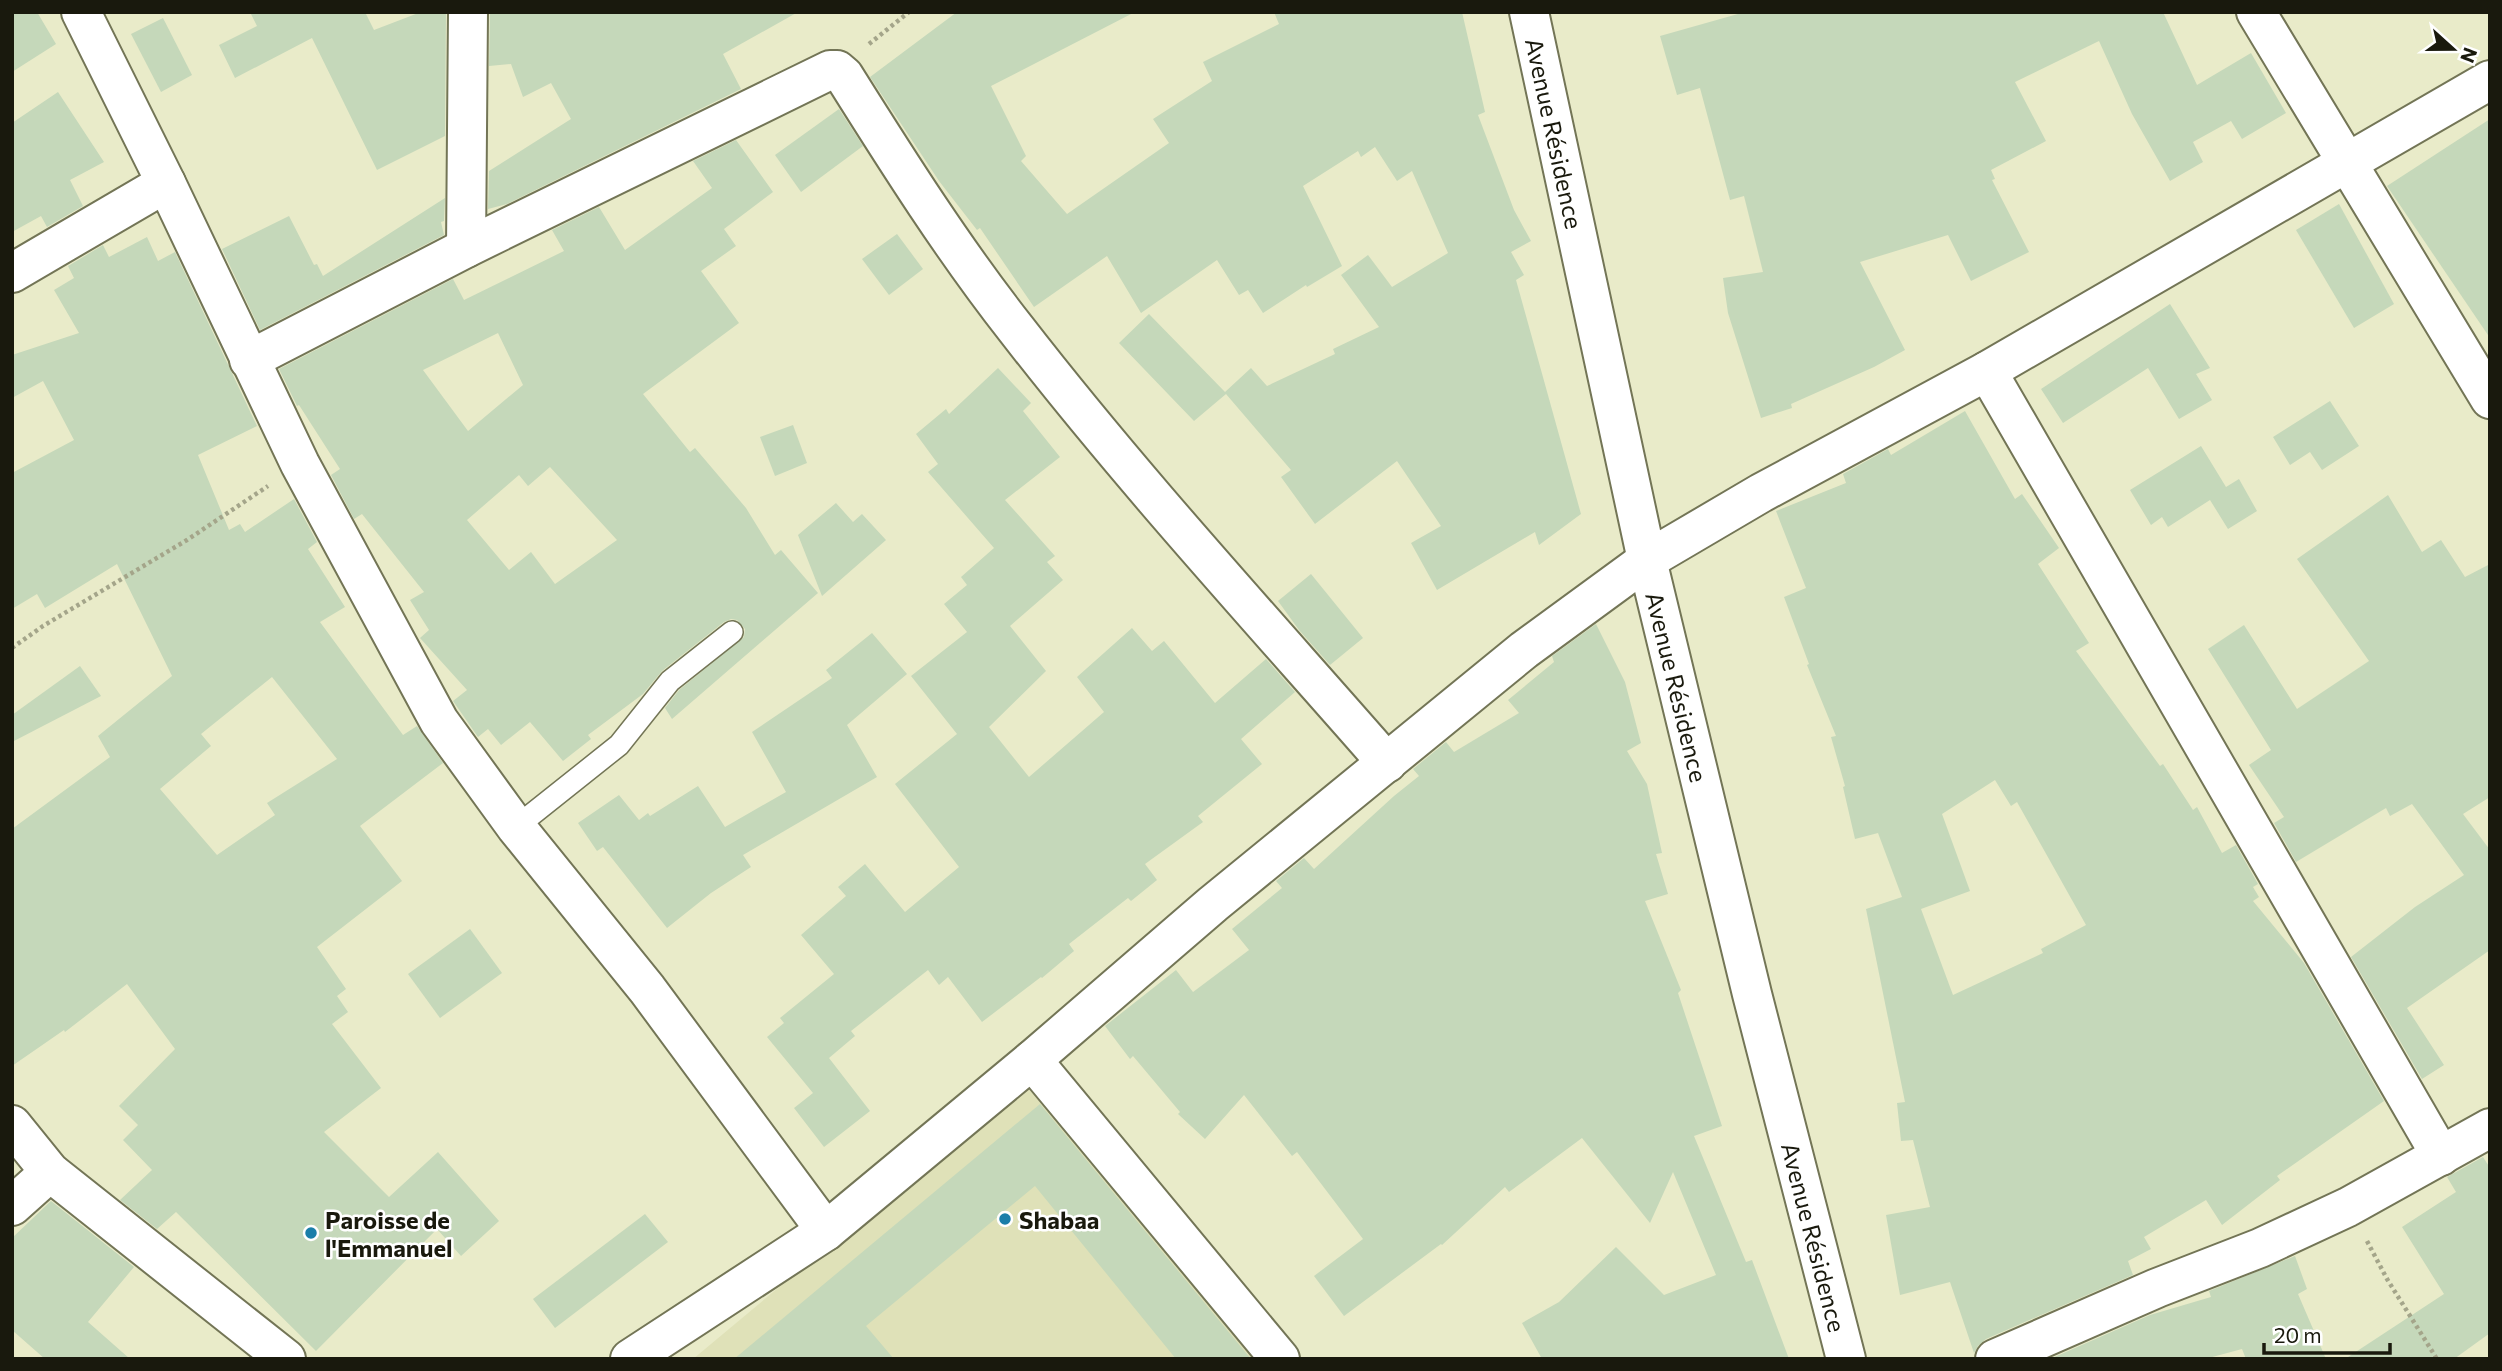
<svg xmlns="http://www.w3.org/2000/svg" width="2502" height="1371" font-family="Commissioner,sans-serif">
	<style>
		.built { fill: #dfe1b8 }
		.building { fill: #c5d8ba; fill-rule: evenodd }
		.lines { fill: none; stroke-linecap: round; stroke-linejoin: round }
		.lane-casing { stroke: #737556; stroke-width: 24 }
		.street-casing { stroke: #737556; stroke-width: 42 }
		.secondary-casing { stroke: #737556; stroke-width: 42 }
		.path { stroke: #a4a58a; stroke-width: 4.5; stroke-dasharray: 3.5 3.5; stroke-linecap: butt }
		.lane { stroke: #fff; stroke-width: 21 }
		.street { stroke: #fff; stroke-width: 38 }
		.secondary { stroke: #fff; stroke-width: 38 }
		.poi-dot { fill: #1a7ea9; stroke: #fff; stroke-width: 2.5 }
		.labels { text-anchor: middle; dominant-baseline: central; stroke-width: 5; stroke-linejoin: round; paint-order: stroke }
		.street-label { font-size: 24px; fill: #19190d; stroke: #fff }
		.poi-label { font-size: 24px; font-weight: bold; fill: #19190d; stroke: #fff; text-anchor: start }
	</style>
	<rect width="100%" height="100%" fill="#e9ebc9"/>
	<!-- built -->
	<path class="built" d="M1028,1079l240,280h-575z"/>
	<!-- building -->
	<g class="building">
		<path d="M12,12h25l19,32 -44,28z"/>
		<path d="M250,12h115l9,18 47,-18h25l-1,124 -68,34 -65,-132 -77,40 -16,-33 38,-19z"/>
		<path d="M490,12h308l-75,42 18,35 -234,115 -19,5 1,-38 82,-52 -20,-36 -28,14 -12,-33 -22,2z"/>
		<path d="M957,12h178l-144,74 35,70 -5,5 46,53 102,-71 -16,-24 59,-38 -9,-19 76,-38 -5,-12h188l23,100 -7,3 36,95 17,31 -20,11 13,23 -8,5 65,234 -42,31 -4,-13 -98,58 -26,-47 30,-17 -44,-65 -82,63 -34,-47 10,-7 -65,-76 -32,27 -75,-78 30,-29 76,78 26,-24 16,18 68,-32 -2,-5 46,-22 -38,-52 27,-20 24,32 56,-34 -36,-82 -15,10 -22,-34 -14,10 -3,-6 -55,35 39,80 -35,21 -1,-2 -43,28 -15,-23 -9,5 -22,-35 -76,53 -34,-57 -73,51 -54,-79 -3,2 -38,-49 -69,-104z"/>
		<path d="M1745,12h418l34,73 54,-32 35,60 -44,26 -11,-18 -38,21 10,20 -33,19 -38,-67 -33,-73 -84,41 31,59 -55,29 4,9 -3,1 37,72 -58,29 -23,-46 -88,27 45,88 -31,17 -83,37 1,4 -31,10 -33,-105 -5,-35 40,-6 -19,-76 -14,4 -30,-112 -23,7 -17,-59z"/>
		<path d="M163,18l29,57 -31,17 -30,-58z"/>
		<path d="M58,92l46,70 -34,18 13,26 -36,21 -6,-11 -29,16v-109z"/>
		<path d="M839,109l24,37 -62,46 -26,-37z"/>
		<path d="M2490,119v219l-103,-152z"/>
		<path d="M736,140l37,52 -49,37 12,17 -35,25 38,52 -96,71 47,58 5,-4 51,60 29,47 6,-5 37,43 -146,126 -7,-11 14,-18 65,-53 1,-8 -8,-9 -6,-1 -7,3 -62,49 -19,23 -55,41 3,4 -28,22 -33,-39 -29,23 -13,-16 -10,8 -25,-36 14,-11 -47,-52 9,-8 -19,-30 14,-8 -62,-78 -8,5 -23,-44 9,-6 -41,-64 -2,1 -18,-37 174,-90 11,21 100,-49 -12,-21 47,-23 26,43 87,-62 -19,-27zM498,333l25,52 -55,46 -45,-61zM550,467l67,73 -62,44 -24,-32 -22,18 -42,-50 52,-45 9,11z"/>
		<path d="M445,198l-1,23 -3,1 3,13 -184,95 -38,-81 67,-33 25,49 3,-1 6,12z"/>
		<path d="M2339,204l55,100 -40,24 -58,-98z"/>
		<path d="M897,234l26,35 -34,26 -27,-36z"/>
		<path d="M147,237l11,24 17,-9 82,174 -59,29 31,75 11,-6 5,8 49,-33 23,43 -9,7 37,58 -25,15 83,113 14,-9 26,37 -83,63 42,55 -85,66 29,42 -9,7 11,16 -16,12 49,64 -57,44 65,65 49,-45 61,69 -38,35 -24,-27 -121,122 -140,-139 -19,17 -37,-29 32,-30 -29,-30 15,-15 -19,-19 56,-57 -48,-65 -62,48 -1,-2 -52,36v-237l98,-72 -12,-21 74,-60 -55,-112 -72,44 -8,-14 -25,15v-136l62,-33 -31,-59 -31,17v-43l67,-22 -25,-43 20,-12 -6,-12 35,-21 6,12zM272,677l65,82 -70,44 8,12 -58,40 -57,-66 51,-43 -10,-12z"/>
		<path d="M2170,304l40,64 -14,6 16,26 -33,19 -31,-51 -85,55 -22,-34z"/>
		<path d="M998,368l33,35 -8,8 37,46 -55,43 50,56 -8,6 16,18 -53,46 36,45 -57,56 40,50 75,-65 -27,-35 55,-49 20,23 12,-10 51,62 51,-44 29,33 -54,47 21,25 -64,52 5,6 -58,42 12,16 -26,21 -3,-3 -59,46 5,7 -32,27 -1,-1 -59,45 -34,-45 -9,8 -11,-15 -77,61 4,5 -26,22 41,53 -46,36 -30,-39 19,-15 -46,-56 17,-14 -4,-5 54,-44 -33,-39 45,-39 -8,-9 27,-23 40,48 54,-45 -64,-83 62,-50 -46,-58 56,-44 -23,-28 23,-19 -6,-8 33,-29 -66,-76 10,-8 -22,-30 30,-25 3,5z"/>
		<path d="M2330,401l29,45 -37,24 -12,-18 -20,13 -17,-28z"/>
		<path d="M1965,411l50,88 7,-5 37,54 -21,16 51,79 -13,8 84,115 3,-2 30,46 4,-3 25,46 14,-8 22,39 -5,3 6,10 -6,4 51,62 80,138 -107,75 3,4 -58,45 -16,-25 -62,37 7,12 -23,12 5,14 -147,64 -8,7 -4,7 -24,-71 -50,13 -14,-80 44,-8 -17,-67 -12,1 -4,-38 8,-1 -39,-193 36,-12 -24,-64 -23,6 -12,-52 2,-1 -14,-49 5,-1 -29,-71 2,-1 -25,-67 22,-9 -30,-77 70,-28 -3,-9 45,-25 3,6zM1995,780l16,26 6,-4 69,123 -45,24 2,4 -90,42 -32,-86 49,-18 -28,-77z"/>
		<path d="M793,425l14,38 -32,13 -15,-39z"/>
		<path d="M2201,446l25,41 13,-8 18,32 -29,18 -18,-29 -42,27 -6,-10 -11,8 -21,-35z"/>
		<path d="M2388,495l34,57 19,-12 24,37 25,-13v233l-27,17 27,36v100l-83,58 37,57 -22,14 -71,-122 64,-50 49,-32 -52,-71 -22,12 -4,-8 -90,54 -22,-39 10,-6 -35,-52 22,-15 -63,-101 36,-24 53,84 72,-48 -72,-102z"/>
		<path d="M836,503l17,19 9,-8 24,26 -64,56 -24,-61z"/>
		<path d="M1311,574l52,64 -33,27 -31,-35 -21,-29z"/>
		<path d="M1596,624l29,58 16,61 -14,8 20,33 15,69 -6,1 12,40 -23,7 36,89 -3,3 44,133 -28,10 52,126 6,-2 37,99h-247l-20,-36 37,-21 57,-55 48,48 52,-20 -43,-103 -23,51 -68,-85 -73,54 -4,-5 -63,58 -1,-1 -97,72 -30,-40 49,-37 -66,-87 -5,4 -48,-61 -39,44 -27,-25 2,-2 -47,-56 -3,3 -25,-33 71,-56 17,22 56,-42 -17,-21 50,-41 -6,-7 28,-23 10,11 80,-73 25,-20 -6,-7 33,-27 8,10 65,-39 -11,-13 46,-38 -2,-6z"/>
		<path d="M872,633l35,41 -60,51 30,52 -134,78 8,12 -40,26 -44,35 -64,-81 -6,4 -19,-28 41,-28 20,25 9,-7 2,3 48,-30 27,41 61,-35 -34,-60 80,-54 -6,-8z"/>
		<path d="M80,666l21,30 -89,46v-27z"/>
		<path d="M470,929l32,44 -62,45 -32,-44z"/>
		<path d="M1040,1104l211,255h-75l-141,-173 -169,140 28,33h-160z"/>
		<path d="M2483,1157l7,11v165l-36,26h-109l99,-65 -42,-67 54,-35 -9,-15z"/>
		<path d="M51,1201l83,66 -46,55 42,37h-85l-33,-29v-92z"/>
		<path d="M645,1214l23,28 -113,86 -22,-29z"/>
		<path d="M2295,1256l12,33 -9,5 28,65h-80l-4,-10 -37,10h-155l100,-44 61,-18 -2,-6z"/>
	</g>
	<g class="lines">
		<defs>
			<path id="lane" d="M516,827l103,-82 51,-64 62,-49"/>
			<g id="street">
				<path d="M81,12l85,171 134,281 139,257 77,106 131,162 179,242"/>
				<path d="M2256,12l234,387"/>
				<path d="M466,248l2,-236"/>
				<path d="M12,273l154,-90"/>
				<path d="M249,360l217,-112 364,-178h7l7,6c54,86 109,173 172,253 117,151 246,291 371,434"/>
				<path d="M1987,371l454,785"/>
				<path d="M1032,1060l248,299"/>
				<path d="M12,1125l38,47 236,187"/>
				<path d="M12,1206l38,-34"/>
				<path d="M630,1359l196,-128 206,-171 181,-156 311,-254 123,-90 114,-67 226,-122 503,-291"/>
				<path d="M1995,1359l162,-71 103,-40 88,-41 142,-79"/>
			</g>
			<g id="secondary">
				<path id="s1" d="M1529,12l118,548 105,434 94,365"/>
			</g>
		</defs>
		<!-- lane casing -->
		<use href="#lane" class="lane-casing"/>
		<!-- street casing -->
		<use href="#street" class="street-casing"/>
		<!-- secondary casing -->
		<use href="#secondary" class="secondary-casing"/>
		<!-- path -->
		<g class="path">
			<path d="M869,44l40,-32"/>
			<path d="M12,648l31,-22 144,-86 81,-54"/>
			<path d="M2367,1241l20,38 50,80"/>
		</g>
		<!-- lane -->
		<use href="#lane" class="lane"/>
		<!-- street -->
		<use href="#street" class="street"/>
		<!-- secondary -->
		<use href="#secondary" class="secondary"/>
	</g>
	<!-- markers -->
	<g class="poi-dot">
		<circle cx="1005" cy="1219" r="7"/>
		<circle cx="311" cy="1233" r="7"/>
	</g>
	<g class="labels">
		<!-- street labels -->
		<g class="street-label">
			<text stroke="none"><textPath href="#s1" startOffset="124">Avenue Résidence</textPath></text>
			<text stroke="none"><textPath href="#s1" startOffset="691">Avenue Résidence</textPath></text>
			<text stroke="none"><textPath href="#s1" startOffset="1258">Avenue Résidence</textPath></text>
		</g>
		<!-- poi labels -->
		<g class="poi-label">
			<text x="325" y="1219">Paroisse de<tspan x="325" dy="28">l'Emmanuel</tspan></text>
			<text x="1019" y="1219">Shabaa</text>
		</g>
	</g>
	<!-- border -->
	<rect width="2502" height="1371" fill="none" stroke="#19190d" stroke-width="28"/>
	<!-- north arrow -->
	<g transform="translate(2453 49) rotate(111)" stroke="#ffffff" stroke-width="5" paint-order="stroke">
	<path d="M0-5L12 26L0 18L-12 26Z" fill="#19190d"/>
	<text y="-10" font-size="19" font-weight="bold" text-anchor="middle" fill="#19190d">N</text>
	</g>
	<!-- scale -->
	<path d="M2264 1343v10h126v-10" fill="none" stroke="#19190d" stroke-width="3.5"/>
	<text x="2274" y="1343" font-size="21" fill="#19190d" stroke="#ffffff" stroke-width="5" paint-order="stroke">20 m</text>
</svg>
